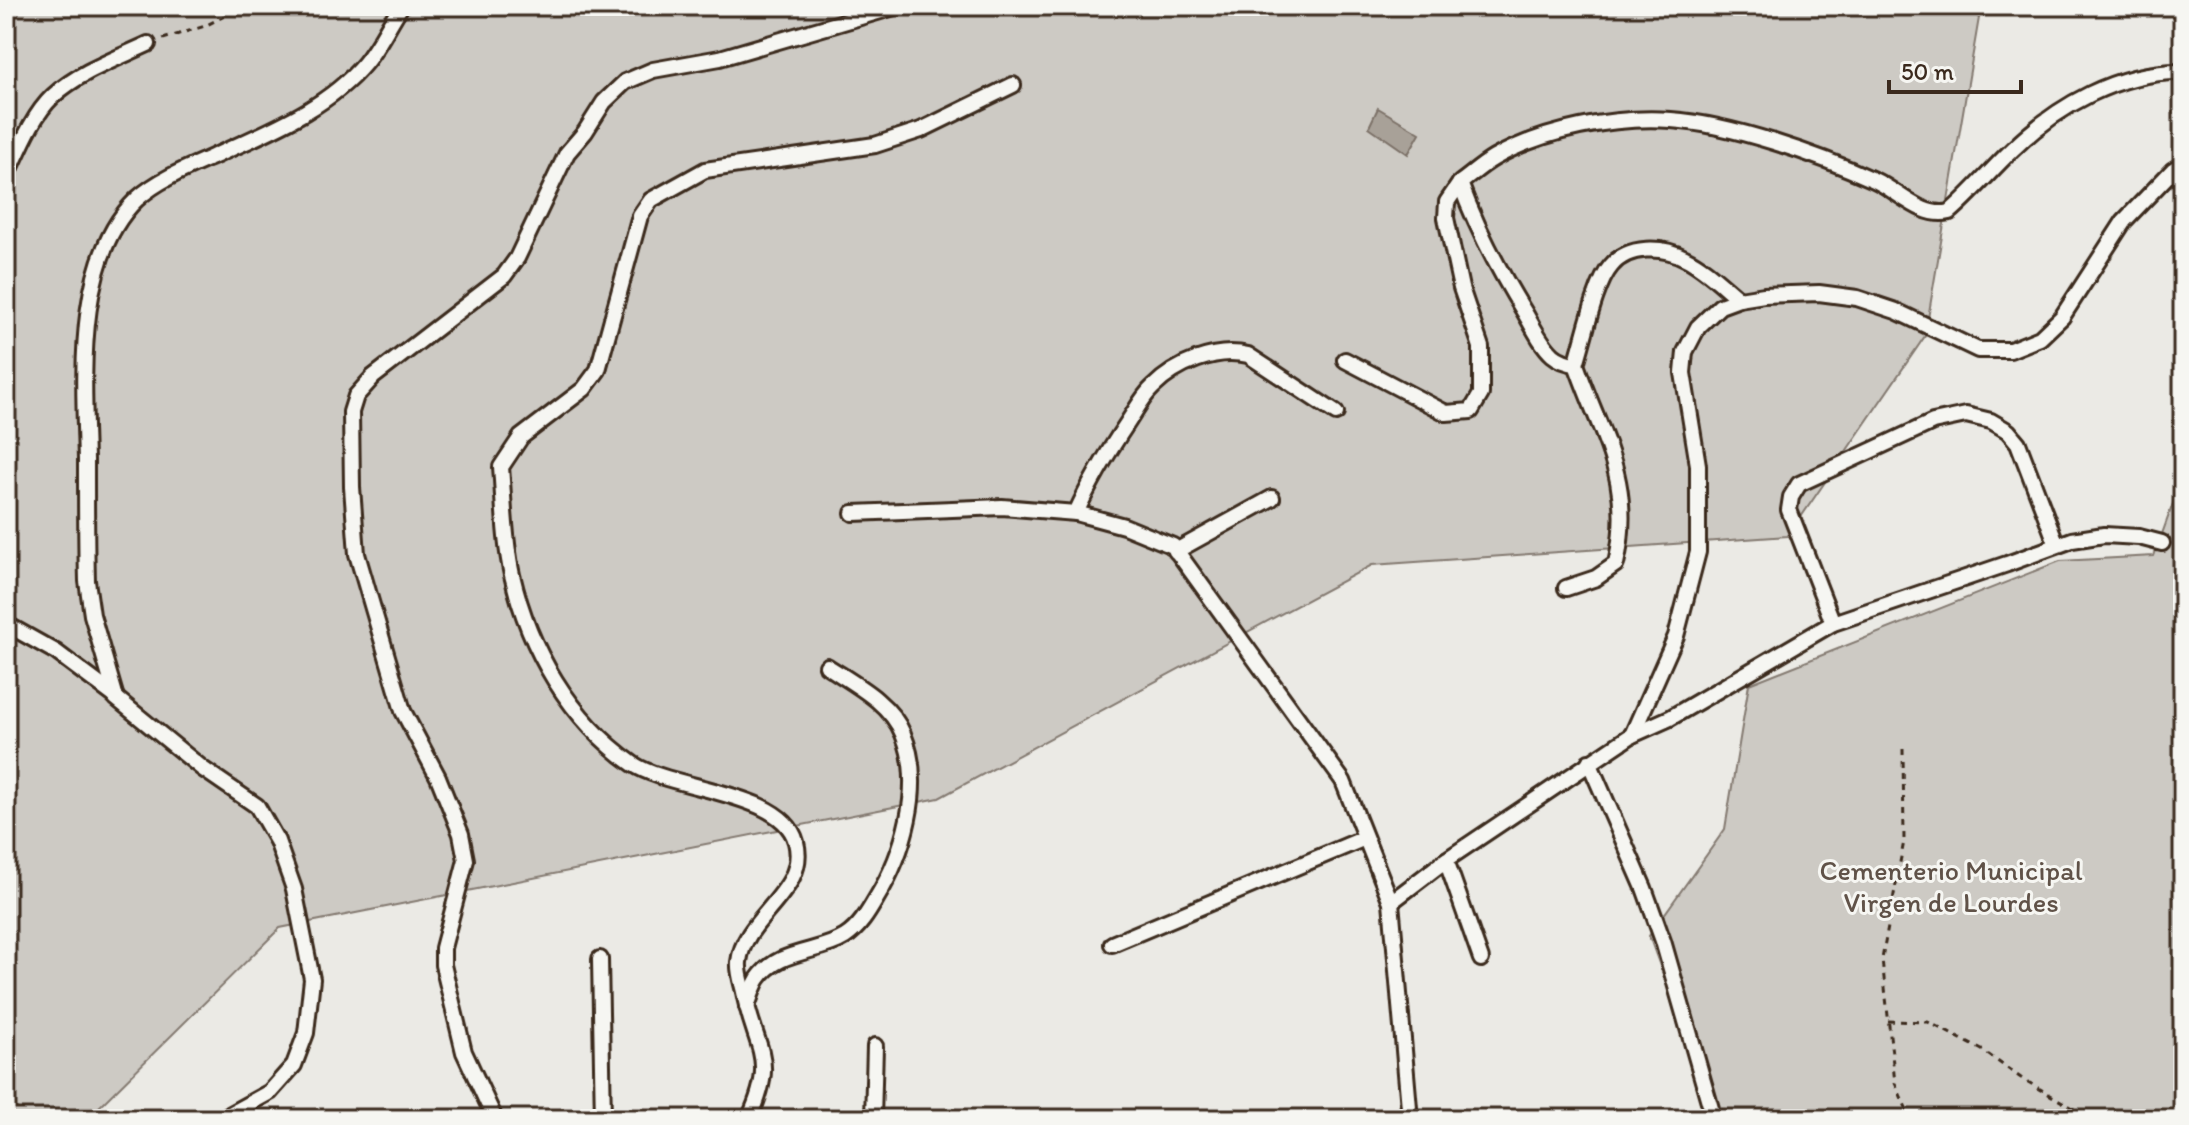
<svg xmlns="http://www.w3.org/2000/svg" width="2189" height="1125" font-family="Itim,sans-serif">
	<style>
		.green { fill: #cdcac4; stroke: #847a71; stroke-width: 2 }
		.water { fill: #a8a198; stroke: #7c7167; stroke-width: 2 }
		.lines { fill: none; stroke-linecap: round; stroke-linejoin: round }
		.street-casing { stroke: #3b2a1e; stroke-width: 20 }
		.path { stroke: #3b2a1e; stroke-width: 3; stroke-dasharray: 6 6; stroke-linecap: butt }
		.street { stroke: #f6f6f2; stroke-width: 14 }
		.labels { text-anchor: middle; dominant-baseline: central; stroke-width: 6; stroke-linejoin: round; paint-order: stroke }
		.park-label { font-size: 28px; fill: #605248; stroke: #f6f6f2 }
	</style>
	<rect width="100%" height="100%" fill="#ebeae5"/>
	<filter id="ink" filterUnits="userSpaceOnUse"><feTurbulence type="fractalNoise" baseFrequency=".0125" numOctaves="2"/><feDisplacementMap in="SourceGraphic" scale="16" xChannelSelector="R" yChannelSelector="G"/><feConvolveMatrix kernelMatrix="1 2 1 2 8 2 1 2 1" color-interpolation-filters="sRGB"/></filter>
	<g filter="url(#ink)">
		<!-- green -->
		<g class="green">
			<path d="M6,6h1975l-56,330 -137,200 -416,29 -433,233 -659,130 -193,191h-81z"/>
			<path d="M2183,485v634h-475l-32,-109 -27,-74 76,-107 24,-145 311,-123 94,-5 25,-69z"/>
		</g>
		<!-- water -->
		<path class="water" d="M1378,108l42,25 -12,21 -39,-27z"/>
		<g class="lines">
			<defs>
				<g id="street">
					<path d="M6,178c13,-27 25,-61 47,-82 26,-24 63,-37 95,-52"/>
					<path d="M1739,299c-17,-14 -35,-32 -54,-41 -22,-12 -57,-13 -74,8 -16,18 -27,74 -35,98 -9,-1 -16,-3 -23,-9 -12,-11 -20,-28 -28,-42 -26,-42 -48,-84 -65,-130 11,-8 22,-18 34,-25 49,-28 121,-42 177,-38 60,4 148,35 203,60 25,11 48,39 76,32 22,-19 41,-42 62,-62 45,-44 106,-79 171,-78"/>
					<path d="M1345,360l101,53 25,-2 10,-17v-47l-20,-59 -15,-70 1,-16 13,-19"/>
					<path d="M853,513l149,-6 74,6 48,13 49,20 170,235 48,121 19,217"/>
					<path d="M1076,513c15,-33 32,-61 52,-91 8,-12 15,-26 25,-35 23,-23 63,-40 95,-32l88,58"/>
					<path d="M1176,551l96,-53"/>
					<path d="M1566,588l30,-10 20,-14c19,-83 -14,-125 -40,-200"/>
					<path d="M1833,623l-44,-113 2,-13 8,-13 134,-62 33,-7 25,6 17,10 10,12 39,102"/>
					<path d="M6,624l50,28 60,45"/>
					<path d="M1632,735l38,-17 163,-95 174,-59 65,-24 32,-5 35,2 23,6"/>
					<path d="M1589,762l55,126 19,53 51,178"/>
					<path d="M1446,860l35,99"/>
					<path d="M1391,902l55,-42 186,-125 44,-99 22,-84v-87l-15,-92 2,-21 13,-25 22,-21 19,-7 25,-4 55,-2 38,5 39,13 82,39h32l30,-12 22,-21 62,-96 49,-51 10,-6"/>
					<path d="M1112,944l253,-106"/>
					<path d="M600,959l3,160"/>
					<path d="M747,1007c3,-9 6,-20 11,-28 20,-30 60,-25 87,-42 14,-9 23,-24 31,-38 27,-44 49,-113 27,-165 -13,-32 -49,-50 -76,-68"/>
					<path d="M221,1119l49,-27 24,-27 12,-32 6,-54 -18,-90 -17,-48 -20,-35 -54,-37 -87,-71 -24,-83 -5,-34c-1,-40 -1,-81 -1,-121 -2,-79 -12,-201 51,-261 22,-20 53,-32 80,-44 52,-24 111,-47 148,-92 14,-17 24,-39 36,-57"/>
					<path d="M495,1119l-31,-67 -21,-87v-17l23,-88 -5,-26 -23,-57 -35,-66 -46,-157 -5,-67 -1,-75 5,-16 17,-19 131,-101 13,-18 50,-105 18,-21 19,-30 21,-20 28,-12 67,-12 178,-52"/>
					<path d="M749,1119c29,-63 6,-68 -5,-127 -2,-9 -6,-20 -5,-30 5,-46 70,-71 57,-120 -13,-51 -124,-52 -163,-78 -63,-44 -104,-115 -121,-189 -8,-35 -8,-73 -11,-108l20,-30 63,-48 14,-19 42,-154 11,-16 54,-30 170,-25 46,-15 92,-45"/>
					<path d="M873,1119l2,-73"/>
				</g>
			</defs>
			<!-- street casing -->
			<use href="#street" class="street-casing"/>
			<!-- path -->
			<g class="path">
				<path d="M163,39l42,-13 39,-20"/>
				<path d="M1903,749l1,92 -22,118 13,124 16,36"/>
				<path d="M1888,1021l40,1 54,28 39,28 71,41"/>
			</g>
			<!-- street -->
			<use href="#street" class="street"/>
		</g>
	</g>
	<g class="labels">
		<!-- park labels -->
		<g class="park-label">
			<text x="1951" y="870">Cementerio Municipal<tspan x="1951" dy="32">Virgen de Lourdes</tspan></text>
		</g>
	</g>
	<!-- margin -->
	<rect width="2189" height="1125" fill="none" stroke="#f6f6f2" stroke-width="32"/>
	<rect x="16" y="16" width="2157" height="1093" fill="none" stroke="#3b2a1e" stroke-width="3" filter="url(#ink)"/>
	<!-- scale -->
	<path d="M1889 80v12h132v-12" fill="none" stroke="#3b2a1e" stroke-width="4"/>
	<text x="1901" y="80" font-size="24" fill="#3b2a1e" stroke="#f6f6f2" stroke-width="6" paint-order="stroke">50 m</text>
</svg>
